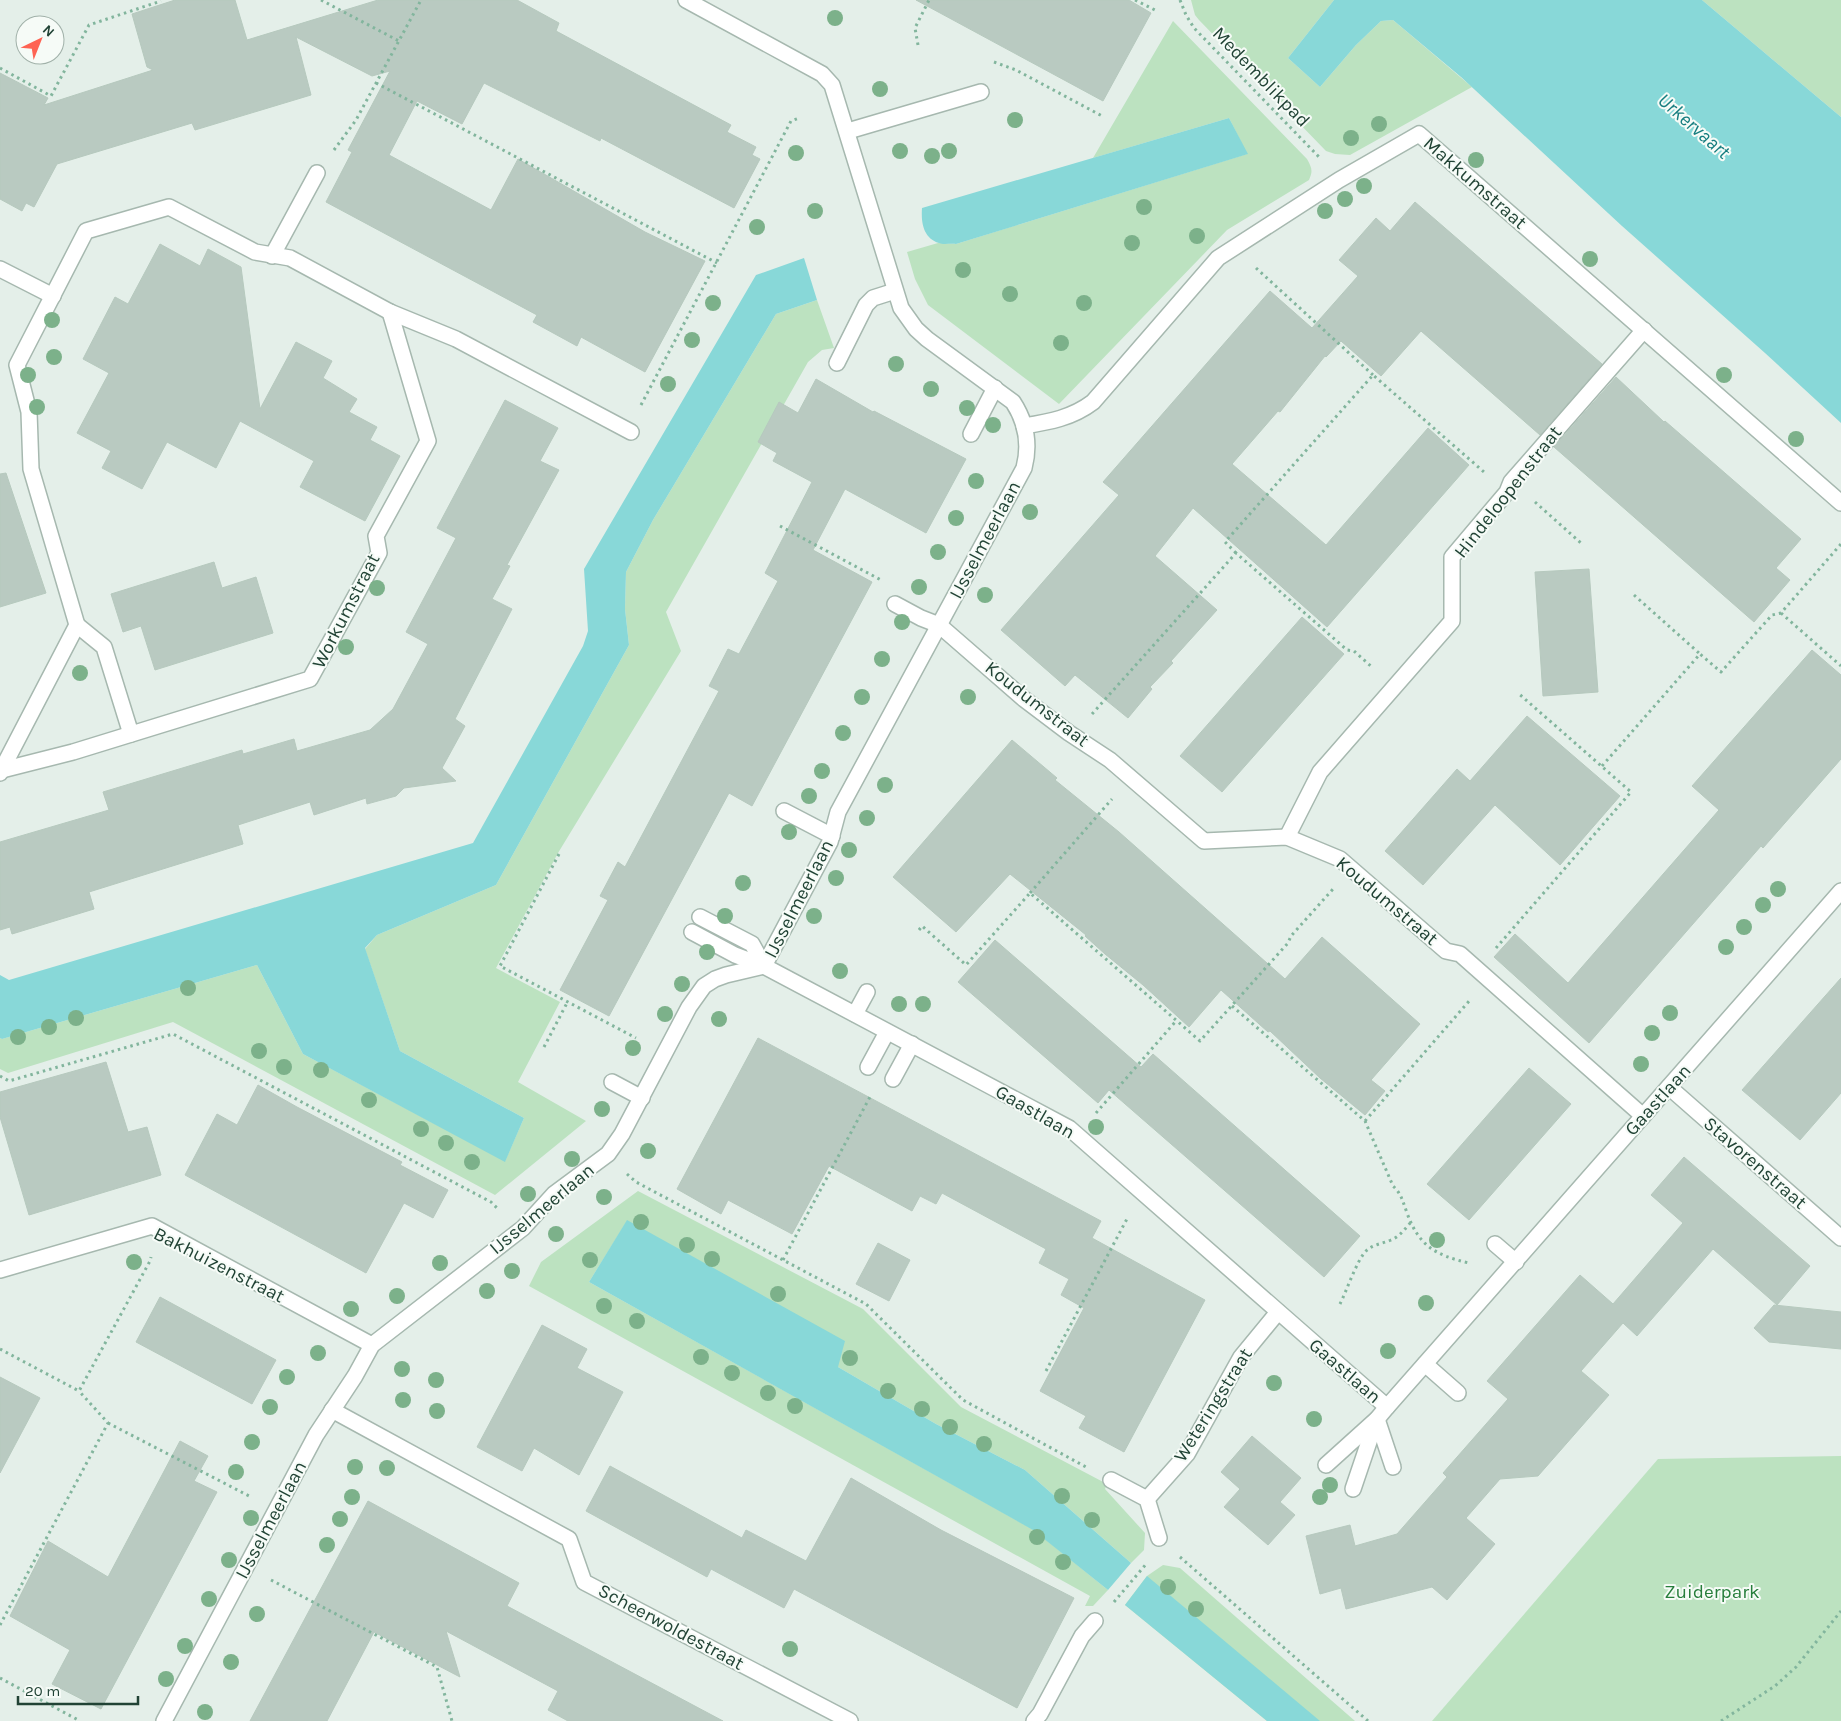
<svg xmlns="http://www.w3.org/2000/svg" width="1841" height="1721" font-family="Karla,sans-serif">
	<style>
		.green { fill: #bce2c0 }
		.water { fill: #88d8d8 }
		.building { fill: #b9cac1; stroke: #b6c9be }
		.lines { fill: none; stroke-linecap: round; stroke-linejoin: round }
		.minor-casing { stroke: #a6b8af; stroke-width: 18 }
		.path { stroke: #82b59d; stroke-width: 3; stroke-dasharray: 2.5 4; stroke-linecap: butt }
		.minor { stroke: #fff; stroke-width: 15 }
		.tree { fill: #7cb18a }
		.labels { text-anchor: middle; dominant-baseline: central; stroke-width: 4; stroke-linejoin: round; paint-order: stroke }
		.street-label { font-size: 19px; fill: #214335; stroke: #f6fbf7 }
		.park-label { font-size: 19px; fill: #277e3c; stroke: #f6fbf7 }
		.water-label { font-size: 20px; font-style: italic; fill: #157d7f; stroke: #f6fbf7 }
	</style>
	<rect width="100%" height="100%" fill="#e4efe9"/>
	<!-- green -->
	<g class="green">
		<path d="M1191,0h143l-46,58 32,29 36,-42 25,-24 12,-1 79,67 -122,68 -15,-1 -9,-3 -127,-131 -4,-5z"/>
		<path d="M1702,0h139v117z"/>
		<path d="M1173,21l134,138c5,9 6,12 2,21l-82,50 -168,174 -131,-99 -13,-26 -8,-27 31,-9 18,1 291,-90 -18,-36 -136,40z"/>
		<path d="M817,300l17,48 -12,2 -14,12 -142,250 15,39 -123,202 -62,115 64,34 -42,80 68,39 -91,74 -322,-173 -165,51 -8,-4v-31l2,1 255,-74 46,89 202,107 19,-43 -124,-67 -35,-102 12,-14 119,-50 133,-240 -4,-36 1,-37 27,-52 123,-206z"/>
		<path d="M638,1191l225,118 98,98 146,77 -2,5 40,44 -1,17 -13,13 -106,-93 -89,-46 -98,-57 -211,-146 -38,61 445,248 74,60 -15,16h-8l5,-10 -561,-310 12,-24z"/>
		<path d="M1841,1456v265h-409l226,-262z"/>
		<path d="M1163,1565l17,3 175,153h-88l-142,-116 22,-29z"/>
	</g>
	<!-- water -->
	<g class="water">
		<path d="M1334,0h368l139,117v306l-76,-70 -143,-127 -161,-149 -68,-57 -12,1 -25,24 -36,42 -32,-29z"/>
		<path d="M1229,118l19,36 -292,90c-5,-1 -13,1 -17,-1 -16,-5 -18,-21 -17,-35z"/>
		<path d="M804,258l13,42 -41,14 -123,206 -27,52 -1,37 4,36 -133,240 -119,50 -12,13 35,103 124,67 -19,44 -202,-108 -46,-89 -255,74 -2,-1v-63l9,5 464,-137 110,-197 5,-15 -4,-62 172,-294z"/>
		<path d="M627,1220l218,121 -7,26 98,57 89,46 106,93 -23,27 -75,-60 -444,-248z"/>
		<path d="M1147,1576l173,145h-53l-142,-116z"/>
	</g>
	<!-- building -->
	<g class="building">
		<path d="M175,0h60l12,40 131,-40h139l42,23 -3,8 175,94 -4,7 29,15 -4,8 8,4 -26,49 -133,-70 -1,3 -116,-58 -22,41 -45,-23 -28,54 102,55 27,-51 127,73 60,29 -60,111 -64,-35 -4,9 -44,-24 4,-7 -211,-113 26,-50 -4,-2 42,-79 -18,5 -76,-39 15,58 -116,35 -3,-7 -135,41 -23,43 -8,-4 -4,8 -22,-12v-126l48,25 -4,7 109,-35 -6,-3 -15,-53z"/>
		<path d="M916,0h213l22,13 -48,88z"/>
		<path d="M1415,202l187,162 -62,71 -119,-104 -40,45 -40,-35 -15,16 -1,-1 -45,56 -2,-1 -46,53 94,81 102,-117 41,37 -142,162 -134,-119 -38,48 62,54 -46,51 2,2 -23,24 2,2 -24,29 -53,-43 -10,11 -64,-56 118,-135 -16,-13 167,-191 42,37 46,-52 -19,-16 37,-42 14,13z"/>
		<path d="M160,244l40,22 8,-17 33,18 19,142 36,-67 36,19 -9,17 34,21 -8,13 28,15 -7,13 30,16 -35,65 -65,-34 14,-26 -74,-40 -24,47 -49,-26 -25,47 -40,-21 9,-17 -34,-18 32,-60 -26,-14 32,-62 13,7z"/>
		<path d="M1616,377l48,45 1,-1 136,118 -25,29 14,12 -36,42 -200,-175z"/>
		<path d="M816,379l57,33 1,-1 92,48 -40,74 -81,-44 -32,61 59,32 -120,224 -23,-13 -120,223 -49,-26 48,-90 -8,-4 18,-34 7,5 94,-176 -10,-5 19,-37 11,5 39,-73 -13,-8 47,-91 -39,-21 4,-8 -19,-11 21,-40 19,11z"/>
		<path d="M505,400l53,28 -18,33 19,9 -52,95 3,1 -18,33 20,10 -57,110 10,7 -23,42 14,13 -52,7 -8,8 -29,8 -1,-6 -52,17 -4,-13 -72,23 5,19 -154,48 5,17 -82,25 -2,-7 -10,3v-88l109,-32 -6,-18 139,-42 1,4 51,-15 3,12 73,-21 23,-21 35,-65 -22,-12 50,-94 -19,-10z"/>
		<path d="M6,473l40,120 -46,14v-133z"/>
		<path d="M214,562l8,26 34,-11 17,56 -118,37 -14,-44 -18,6 -12,-38z"/>
		<path d="M1589,569l9,123 -55,4 -8,-124z"/>
		<path d="M1302,617l42,37 -122,138 -42,-36z"/>
		<path d="M1812,650l29,25v84l-78,89 -2,-2 -172,197 -95,-86 21,-23 53,49 151,-173 -27,-24z"/>
		<path d="M1527,716l93,80 -60,69 -65,-60 -72,80 -38,-34 72,-82 13,12z"/>
		<path d="M1012,740l45,38 -2,2 64,52 166,147 37,-42 98,87 -49,56 14,11 -20,24 -45,-37 -50,-47 -2,1 -47,-42 -32,37 -46,-42 -38,-31 -20,-18 1,-1 -76,-61 -54,58 -63,-55z"/>
		<path d="M995,940l146,127 12,-13 207,182 -36,41 -215,-187 -11,13 -140,-121z"/>
		<path d="M1841,978v115l-41,47 -58,-50z"/>
		<path d="M758,1038l343,183 -9,17 113,62 -81,152 -45,-24 7,-12 -46,-25 44,-83 -23,-13 8,-16 -30,-16 7,-14 -104,-56 -6,11 -16,-8 -8,15 -83,-45 -37,68 -64,-34 -7,14 -44,-25z"/>
		<path d="M106,1062l22,70 19,-5 14,48 -132,40 -29,-98v-25z"/>
		<path d="M1529,1068l42,36 -102,116 -42,-36z"/>
		<path d="M258,1085l39,22 105,55 -2,3 48,25 -15,28 -29,-15 -38,70 -181,-98 32,-61 20,11z"/>
		<path d="M1684,1157l126,109 -33,39 -64,-56 -76,87 -14,-13 -42,48 28,24 -71,81 -38,3 -34,39 29,26 -48,56 -15,-13 -86,22 -5,-21 -21,6 -14,-58 44,-11 5,21 42,-12 50,-57 -4,-4 65,-74 -21,-18 93,-106 33,29 70,-81 -32,-28z"/>
		<path d="M878,1243l32,17 -21,41 -33,-17z"/>
		<path d="M160,1297l116,63 -24,44 -116,-62z"/>
		<path d="M1774,1305l67,7v37l-72,-7 -15,-14z"/>
		<path d="M542,1325l45,24 -10,19 46,24 -44,83 -45,-27 -12,23 -45,-24z"/>
		<path d="M0,1377l40,21 -40,75z"/>
		<path d="M1252,1436l49,42 -21,24 15,13 -27,30 -44,-38 16,-18 -19,-17z"/>
		<path d="M180,1441l28,15 -14,25 23,11 -116,217 -49,-25 18,-34 -60,-34 38,-75 60,36z"/>
		<path d="M610,1466l132,72 4,-8 60,31 45,-83 90,52 133,68 -57,110 -223,-119 -10,19 -73,-39 -4,8 -121,-66z"/>
		<path d="M368,1501l151,82 -12,23 216,115h-155l-20,-11 10,-19 -112,-60 14,46 -86,-45 -47,89h-77z"/>
	</g>
	<g class="lines">
		<defs>
			<g id="minor">
				<path d="M848,131l133,-39"/>
				<path d="M272,256l45,-83"/>
				<path d="M0,269l53,27"/>
				<path d="M837,363l29,-58 7,-7 22,-7"/>
				<path d="M1024,426c25,-4 48,-8 69,-24l125,-144 121,-78 80,-46 422,369"/>
				<path d="M971,434l24,-46"/>
				<path d="M895,604l26,14 18,7 85,74 45,34 41,27 94,81 83,-4 53,22 106,92 14,3 183,162"/>
				<path d="M77,625l27,22 27,87"/>
				<path d="M2,770l71,-18 237,-73 69,-126 -3,-17 52,-95 -38,-129"/>
				<path d="M0,773l77,-148 -46,-156 -2,-57 -12,-47 69,-134 83,-24 86,45 35,6 100,54 66,27 175,93"/>
				<path d="M784,811l48,25"/>
				<path d="M1287,837l33,-65 132,-151v-64l55,-65 4,-10 133,-152"/>
				<path d="M700,917l52,27 12,22"/>
				<path d="M692,932l43,23 29,11 305,162 318,279 454,-516"/>
				<path d="M855,1014l12,-22"/>
				<path d="M868,1067l19,-35"/>
				<path d="M893,1079l19,-35"/>
				<path d="M612,1082l30,16"/>
				<path d="M1669,1087l172,151"/>
				<path d="M1495,1244l21,18"/>
				<path d="M0,1270l152,-44 220,119"/>
				<path d="M1425,1364l33,29"/>
				<path d="M332,1410l237,129 15,43 266,139"/>
				<path d="M1377,1419l16,48"/>
				<path d="M1326,1465l51,-46 10,-12"/>
				<path d="M1111,1480l36,19 12,39"/>
				<path d="M1353,1489l23,-68"/>
				<path d="M1147,1499l40,-45 54,-97 37,-45"/>
				<path d="M164,1721l152,-286 39,-59 17,-31 151,-117 31,-34 54,-40 14,-20 67,-127 15,-21 11,-7 11,-4 38,-9 66,-124 8,-30 186,-344c6,-23 2,-46 -11,-66l-86,-63 -11,-10 -15,-21 -69,-223 -10,-11 -136,-74"/>
				<path d="M1034,1721l6,-7 42,-78 13,-15"/>
			</g>
		</defs>
		<!-- minor casing -->
		<use href="#minor" class="minor-casing"/>
		<!-- path -->
		<g class="path">
			<path d="M321,0l78,41"/>
			<path d="M1135,0l22,11"/>
			<path d="M1180,0l6,15 8,13 126,130"/>
			<path d="M918,45l-3,-17 14,-28"/>
			<path d="M994,62l22,8 88,47"/>
			<path d="M0,68l51,28 38,-71 72,-24"/>
			<path d="M376,83l341,180"/>
			<path d="M334,150l22,-30 65,-120"/>
			<path d="M1256,268l117,107"/>
			<path d="M641,405l150,-284 8,-3"/>
			<path d="M1535,502l47,42"/>
			<path d="M780,526l101,54"/>
			<path d="M1236,553l-11,-11 148,-167 111,97"/>
			<path d="M1634,595l66,59"/>
			<path d="M1781,613l60,53"/>
			<path d="M1092,714l144,-161 111,97 7,1 19,17"/>
			<path d="M1602,766l98,-112 21,18 51,-57 9,-2 60,-69"/>
			<path d="M559,854l-59,112 136,72"/>
			<path d="M1030,893l82,-94"/>
			<path d="M919,930l3,-4 44,39 64,-72 170,148 88,-98 3,-7 42,-47"/>
			<path d="M1496,948l135,-156 -113,-99"/>
			<path d="M1232,1006l133,115 28,65c8,7 10,16 14,27 12,33 28,42 62,50"/>
			<path d="M544,1047l24,-46"/>
			<path d="M0,1076l9,5 164,-47 318,168 8,8"/>
			<path d="M1096,1113l80,-92"/>
			<path d="M1365,1121l105,-121"/>
			<path d="M627,1174l9,8 230,122 97,96 123,67"/>
			<path d="M783,1260l88,-165"/>
			<path d="M1340,1304c7,-14 17,-44 26,-53 7,-7 16,-7 25,-11 8,-3 14,-11 20,-18"/>
			<path d="M0,1349l79,42 71,-130 1,-4"/>
			<path d="M1046,1371l82,-154"/>
			<path d="M108,1423l143,74"/>
			<path d="M1180,1557l188,164"/>
			<path d="M271,1580l166,87 15,54"/>
			<path d="M1114,1602l33,-39"/>
			<path d="M0,1625l108,-202 -29,-32"/>
			<path d="M0,1678l80,43"/>
			<path d="M1721,1721l54,-35 21,-19 45,-56"/>
		</g>
		<!-- minor -->
		<use href="#minor" class="minor"/>
	</g>
	<!-- trees -->
	<g class="tree">
		<circle cx="835" cy="18" r="8"/>
		<circle cx="880" cy="89" r="8"/>
		<circle cx="1015" cy="120" r="8"/>
		<circle cx="1379" cy="124" r="8"/>
		<circle cx="1351" cy="138" r="8"/>
		<circle cx="900" cy="151" r="8"/>
		<circle cx="949" cy="151" r="8"/>
		<circle cx="796" cy="153" r="8"/>
		<circle cx="932" cy="156" r="8"/>
		<circle cx="1476" cy="160" r="8"/>
		<circle cx="1364" cy="186" r="8"/>
		<circle cx="1345" cy="199" r="8"/>
		<circle cx="1144" cy="207" r="8"/>
		<circle cx="815" cy="211" r="8"/>
		<circle cx="1325" cy="211" r="8"/>
		<circle cx="757" cy="227" r="8"/>
		<circle cx="1197" cy="236" r="8"/>
		<circle cx="1132" cy="243" r="8"/>
		<circle cx="1590" cy="259" r="8"/>
		<circle cx="963" cy="270" r="8"/>
		<circle cx="1010" cy="294" r="8"/>
		<circle cx="713" cy="303" r="8"/>
		<circle cx="1084" cy="303" r="8"/>
		<circle cx="52" cy="320" r="8"/>
		<circle cx="692" cy="340" r="8"/>
		<circle cx="1061" cy="343" r="8"/>
		<circle cx="54" cy="357" r="8"/>
		<circle cx="896" cy="364" r="8"/>
		<circle cx="28" cy="375" r="8"/>
		<circle cx="1724" cy="375" r="8"/>
		<circle cx="668" cy="384" r="8"/>
		<circle cx="931" cy="389" r="8"/>
		<circle cx="37" cy="407" r="8"/>
		<circle cx="967" cy="408" r="8"/>
		<circle cx="993" cy="425" r="8"/>
		<circle cx="1796" cy="439" r="8"/>
		<circle cx="976" cy="481" r="8"/>
		<circle cx="1030" cy="512" r="8"/>
		<circle cx="956" cy="518" r="8"/>
		<circle cx="938" cy="552" r="8"/>
		<circle cx="919" cy="587" r="8"/>
		<circle cx="377" cy="588" r="8"/>
		<circle cx="985" cy="595" r="8"/>
		<circle cx="902" cy="622" r="8"/>
		<circle cx="346" cy="647" r="8"/>
		<circle cx="882" cy="659" r="8"/>
		<circle cx="80" cy="673" r="8"/>
		<circle cx="862" cy="697" r="8"/>
		<circle cx="968" cy="697" r="8"/>
		<circle cx="843" cy="733" r="8"/>
		<circle cx="822" cy="771" r="8"/>
		<circle cx="885" cy="785" r="8"/>
		<circle cx="809" cy="796" r="8"/>
		<circle cx="867" cy="818" r="8"/>
		<circle cx="789" cy="832" r="8"/>
		<circle cx="849" cy="850" r="8"/>
		<circle cx="836" cy="878" r="8"/>
		<circle cx="743" cy="883" r="8"/>
		<circle cx="1778" cy="889" r="8"/>
		<circle cx="1763" cy="905" r="8"/>
		<circle cx="725" cy="916" r="8"/>
		<circle cx="814" cy="916" r="8"/>
		<circle cx="1744" cy="927" r="8"/>
		<circle cx="1726" cy="947" r="8"/>
		<circle cx="707" cy="952" r="8"/>
		<circle cx="840" cy="971" r="8"/>
		<circle cx="682" cy="984" r="8"/>
		<circle cx="188" cy="988" r="8"/>
		<circle cx="899" cy="1004" r="8"/>
		<circle cx="923" cy="1004" r="8"/>
		<circle cx="1670" cy="1013" r="8"/>
		<circle cx="665" cy="1014" r="8"/>
		<circle cx="76" cy="1018" r="8"/>
		<circle cx="719" cy="1019" r="8"/>
		<circle cx="49" cy="1027" r="8"/>
		<circle cx="1652" cy="1033" r="8"/>
		<circle cx="18" cy="1037" r="8"/>
		<circle cx="633" cy="1048" r="8"/>
		<circle cx="259" cy="1051" r="8"/>
		<circle cx="1641" cy="1064" r="8"/>
		<circle cx="284" cy="1067" r="8"/>
		<circle cx="321" cy="1070" r="8"/>
		<circle cx="369" cy="1100" r="8"/>
		<circle cx="602" cy="1109" r="8"/>
		<circle cx="1096" cy="1127" r="8"/>
		<circle cx="421" cy="1129" r="8"/>
		<circle cx="446" cy="1143" r="8"/>
		<circle cx="648" cy="1151" r="8"/>
		<circle cx="572" cy="1159" r="8"/>
		<circle cx="472" cy="1162" r="8"/>
		<circle cx="528" cy="1194" r="8"/>
		<circle cx="604" cy="1197" r="8"/>
		<circle cx="641" cy="1222" r="8"/>
		<circle cx="556" cy="1234" r="8"/>
		<circle cx="1437" cy="1240" r="8"/>
		<circle cx="687" cy="1245" r="8"/>
		<circle cx="712" cy="1259" r="8"/>
		<circle cx="590" cy="1260" r="8"/>
		<circle cx="134" cy="1262" r="8"/>
		<circle cx="440" cy="1263" r="8"/>
		<circle cx="512" cy="1271" r="8"/>
		<circle cx="487" cy="1291" r="8"/>
		<circle cx="778" cy="1294" r="8"/>
		<circle cx="397" cy="1296" r="8"/>
		<circle cx="1426" cy="1303" r="8"/>
		<circle cx="604" cy="1306" r="8"/>
		<circle cx="351" cy="1309" r="8"/>
		<circle cx="637" cy="1321" r="8"/>
		<circle cx="1388" cy="1351" r="8"/>
		<circle cx="318" cy="1353" r="8"/>
		<circle cx="701" cy="1357" r="8"/>
		<circle cx="850" cy="1358" r="8"/>
		<circle cx="402" cy="1369" r="8"/>
		<circle cx="732" cy="1373" r="8"/>
		<circle cx="287" cy="1377" r="8"/>
		<circle cx="436" cy="1380" r="8"/>
		<circle cx="1274" cy="1383" r="8"/>
		<circle cx="888" cy="1391" r="8"/>
		<circle cx="768" cy="1393" r="8"/>
		<circle cx="403" cy="1400" r="8"/>
		<circle cx="795" cy="1406" r="8"/>
		<circle cx="270" cy="1407" r="8"/>
		<circle cx="922" cy="1409" r="8"/>
		<circle cx="437" cy="1411" r="8"/>
		<circle cx="1314" cy="1419" r="8"/>
		<circle cx="950" cy="1427" r="8"/>
		<circle cx="252" cy="1442" r="8"/>
		<circle cx="984" cy="1444" r="8"/>
		<circle cx="355" cy="1467" r="8"/>
		<circle cx="387" cy="1468" r="8"/>
		<circle cx="236" cy="1472" r="8"/>
		<circle cx="1330" cy="1485" r="8"/>
		<circle cx="1062" cy="1496" r="8"/>
		<circle cx="352" cy="1497" r="8"/>
		<circle cx="1320" cy="1497" r="8"/>
		<circle cx="251" cy="1518" r="8"/>
		<circle cx="340" cy="1519" r="8"/>
		<circle cx="1092" cy="1520" r="8"/>
		<circle cx="1037" cy="1537" r="8"/>
		<circle cx="327" cy="1545" r="8"/>
		<circle cx="229" cy="1560" r="8"/>
		<circle cx="1063" cy="1562" r="8"/>
		<circle cx="1168" cy="1587" r="8"/>
		<circle cx="209" cy="1599" r="8"/>
		<circle cx="1196" cy="1609" r="8"/>
		<circle cx="257" cy="1614" r="8"/>
		<circle cx="185" cy="1646" r="8"/>
		<circle cx="790" cy="1649" r="8"/>
		<circle cx="231" cy="1662" r="8"/>
		<circle cx="166" cy="1679" r="8"/>
		<circle cx="205" cy="1712" r="8"/>
	</g>
	<g class="labels">
		<!-- street labels -->
		<g class="street-label">
			<text transform="translate(1261 77) rotate(46)">Medemblikpad</text>
			<text transform="translate(1475 183) rotate(41)">Makkumstraat</text>
			<text transform="translate(1508 492) rotate(-52)">Hindeloopenstraat</text>
			<text transform="translate(985 540) rotate(-62)">IJsselmeerlaan</text>
			<text transform="translate(346 611) rotate(-63)">Workumstraat</text>
			<text transform="translate(1037 704) rotate(38)">Koudumstraat</text>
			<text transform="translate(799 899) rotate(-63)">IJsselmeerlaan</text>
			<text transform="translate(1387 901) rotate(40)">Koudumstraat</text>
			<text transform="translate(1658 1100) rotate(-48)">Gaastlaan</text>
			<text transform="translate(1035 1112) rotate(30)">Gaastlaan</text>
			<text transform="translate(1755 1163) rotate(41)">Stavorenstraat</text>
			<text transform="translate(542 1209) rotate(-40)">IJsselmeerlaan</text>
			<text transform="translate(219 1265) rotate(27)">Bakhuizenstraat</text>
			<text transform="translate(1345 1371) rotate(41)">Gaastlaan</text>
			<text transform="translate(1213 1405) rotate(-58)">Weteringstraat</text>
			<text transform="translate(271 1520) rotate(-62)">IJsselmeerlaan</text>
			<text transform="translate(671 1627) rotate(28)">Scheerwoldestraat</text>
		</g>
		<!-- park labels -->
		<g class="park-label">
			<text x="1712" y="1592">Zuiderpark</text>
		</g>
		<!-- water labels -->
		<g class="water-label">
			<text transform="translate(1694 126) rotate(41)">Urkervaart</text>
		</g>
	</g>
	<!-- north arrow -->
	<g transform="translate(40 40) rotate(43)"><circle r="24" fill="#f6fbf7" stroke="#a1b1a9"/>
	<path d="M0-4L9 19L0 12L-9 19Z" fill="#fe6353"/>
	<text y="-8" font-size="14" font-weight="bold" text-anchor="middle" fill="#214335">N</text>
	</g>
	<!-- scale -->
	<path d="M18 1696v8h120v-8" fill="none" stroke="#214335" stroke-width="2.5"/>
	<text x="25" y="1696" font-size="15" fill="#214335" stroke="#f6fbf7" stroke-width="4" paint-order="stroke">20 m</text>
</svg>
